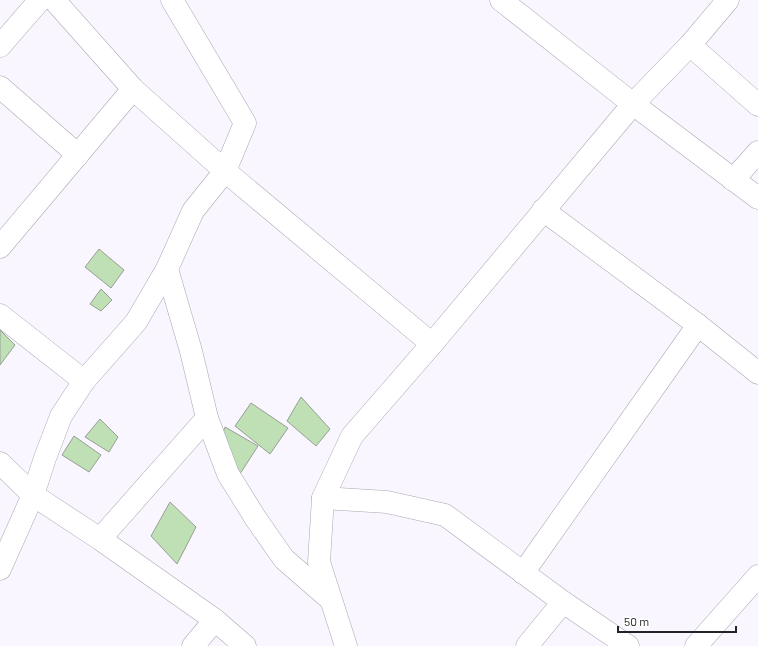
<svg xmlns="http://www.w3.org/2000/svg" width="758" height="646" font-family="Barlow,sans-serif">
	<style>
		.building { fill: #bee0b4; stroke: #989e96 }
		.lines { fill: none; stroke-linecap: round; stroke-linejoin: round }
		.minor-casing { stroke: #aaa7b0; stroke-width: 23 }
		.minor { stroke: #fff; stroke-width: 22 }
	</style>
	<rect width="100%" height="100%" fill="#f9f6ff"/>
	<!-- building -->
	<g class="building">
		<path d="M99,249l25,21 -13,18 -26,-21z"/>
		<path d="M101,289l11,11 -11,11 -11,-7z"/>
		<path d="M0,330l15,15 -15,20z"/>
		<path d="M301,397l29,32 -14,17 -29,-25z"/>
		<path d="M251,403l37,25 -18,26 -35,-28z"/>
		<path d="M100,419l18,18 -9,15 -24,-15z"/>
		<path d="M225,427l33,19 -20,31 -18,-37z"/>
		<path d="M74,436l27,19 -12,17 -27,-17z"/>
		<path d="M170,502l26,25 -19,37 -26,-28z"/>
	</g>
	<g class="lines">
		<defs>
			<g id="minor">
				<path d="M54,0l79,89 92,82 207,173"/>
				<path d="M501,0l132,104 125,94"/>
				<path d="M690,45l68,60"/>
				<path d="M0,46l40,-46"/>
				<path d="M0,87l78,68"/>
				<path d="M733,180l25,-28"/>
				<path d="M543,210l155,115 60,48"/>
				<path d="M0,247l133,-158"/>
				<path d="M167,269l24,82 16,67 21,56 28,45 28,40 46,40"/>
				<path d="M0,315l84,66"/>
				<path d="M0,463l33,32 67,44 115,81 30,26"/>
				<path d="M323,498l64,4 58,13 118,87 65,44"/>
				<path d="M100,539l107,-121"/>
				<path d="M0,569l33,-74 12,-37 16,-42 23,-35 52,-59 31,-53 26,-58 32,-40 20,-48 -73,-123"/>
				<path d="M523,573l175,-248"/>
				<path d="M193,646l22,-26"/>
				<path d="M346,646l-27,-84 4,-64 29,-62 80,-92 201,-240 57,-59 38,-45"/>
				<path d="M527,646l36,-44"/>
				<path d="M696,646l62,-70"/>
			</g>
		</defs>
		<!-- minor casing -->
		<use href="#minor" class="minor-casing"/>
		<!-- minor -->
		<use href="#minor" class="minor"/>
	</g>
	<!-- scale -->
	<path d="M618 626v6h118v-6" fill="none" stroke="#232226" stroke-width="2"/>
	<text x="624" y="626" font-size="12" fill="#232226" stroke="#ffffff" stroke-width="3" paint-order="stroke">50 m</text>
</svg>
